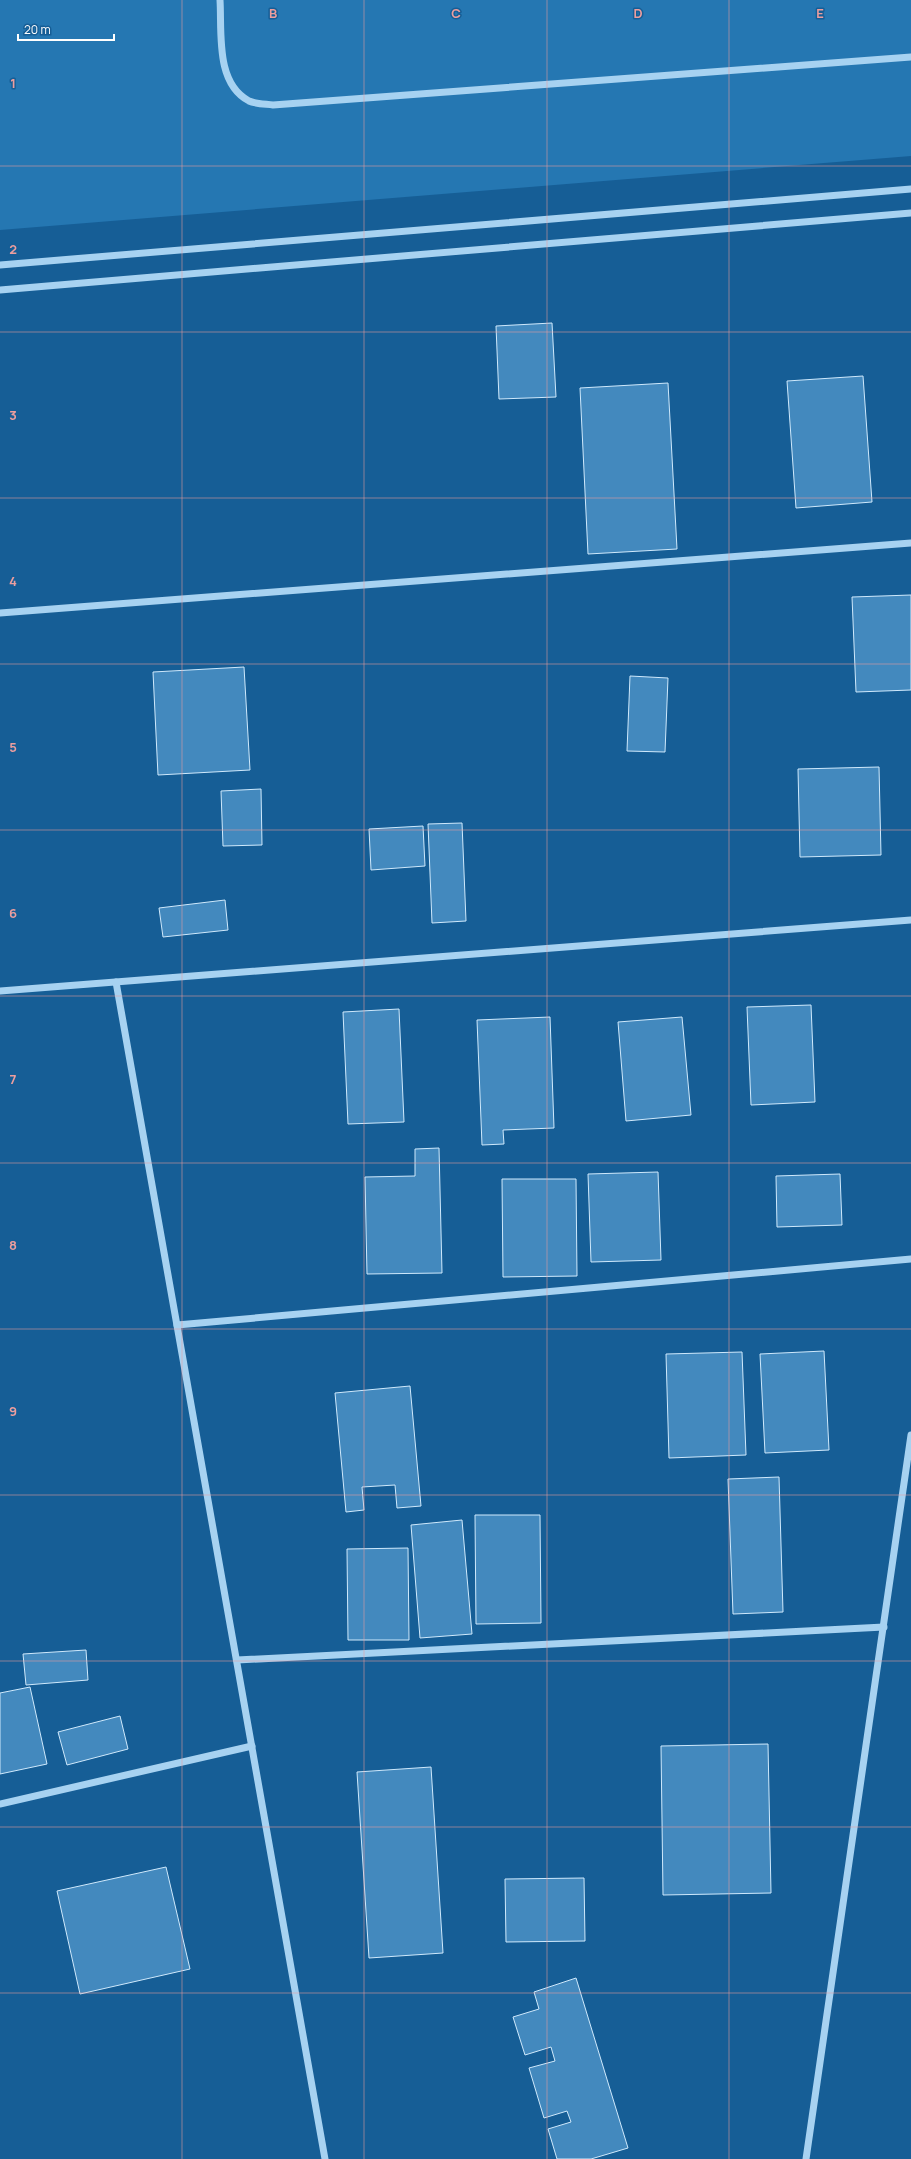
<svg xmlns="http://www.w3.org/2000/svg" width="911" height="2159" font-family="Manrope,sans-serif">
	<style>
		.green { fill: #2577b2 }
		.building { fill: #4389be; stroke: #cfe9fc }
		.lines { fill: none; stroke-linecap: round; stroke-linejoin: round }
		.minor { stroke: #a7d2f1; stroke-width: 7 }
		.grid { fill: none; stroke: #ed9e9e; stroke-width: 1; stroke-opacity: 0.55 }
		.grid-label { font-size: 13px; text-anchor: middle; font-weight: bold; fill: #ed9e9e; stroke: #165e96; stroke-width: 3; stroke-linejoin: round; paint-order: stroke }
	</style>
	<rect width="100%" height="100%" fill="#165e96"/>
	<!-- green -->
	<path class="green" d="M0,0h911v156l-911,74z"/>
	<!-- building -->
	<g class="building">
		<path d="M552,323l4,74 -57,2 -3,-73z"/>
		<path d="M863,376l9,126 -76,6 -9,-127z"/>
		<path d="M668,383l9,166 -89,5 -8,-166z"/>
		<path d="M911,595v95l-55,2 -4,-95z"/>
		<path d="M244,667l6,103 -92,5 -5,-103z"/>
		<path d="M630,676l38,2 -3,74 -38,-1z"/>
		<path d="M879,767l2,88 -81,2 -2,-88z"/>
		<path d="M261,789l1,56 -39,1 -2,-55z"/>
		<path d="M462,823l4,98 -34,2 -4,-99z"/>
		<path d="M423,826l2,40 -54,4 -2,-41z"/>
		<path d="M225,900l3,30 -65,7 -4,-29z"/>
		<path d="M811,1005l4,97 -64,3 -4,-98z"/>
		<path d="M399,1009l5,113 -56,2 -5,-112z"/>
		<path d="M550,1017l4,111 -51,2 1,14 -22,1 -5,-125z"/>
		<path d="M682,1017l9,98 -65,6 -8,-99z"/>
		<path d="M439,1148l3,125 -75,1 -2,-97 50,-1v-27z"/>
		<path d="M658,1172l3,88 -70,2 -3,-88z"/>
		<path d="M840,1174l2,51 -65,2 -1,-51z"/>
		<path d="M502,1179h74l1,97 -74,1z"/>
		<path d="M824,1351l5,99 -64,3 -5,-99z"/>
		<path d="M742,1352l4,103 -77,3 -3,-104z"/>
		<path d="M410,1386l11,120 -24,2 -2,-23 -33,2 2,23 -18,2 -11,-119z"/>
		<path d="M779,1477l4,135 -50,2 -5,-135z"/>
		<path d="M475,1515h65l1,108 -65,1z"/>
		<path d="M462,1520l10,114 -52,4 -9,-113z"/>
		<path d="M408,1548l1,92h-61l-1,-91z"/>
		<path d="M86,1650l2,30 -62,5 -3,-31z"/>
		<path d="M30,1687l17,77 -47,10v-81z"/>
		<path d="M120,1716l8,33 -61,16 -9,-33z"/>
		<path d="M768,1744l3,149 -108,2 -2,-149z"/>
		<path d="M431,1767l12,186 -74,5 -12,-186z"/>
		<path d="M166,1867l24,102 -110,25 -23,-103z"/>
		<path d="M584,1878l1,63 -79,1 -1,-63z"/>
		<path d="M576,1978l52,170 -37,11h-34l-9,-30 23,-7 -4,-11 -23,7 -15,-50 26,-7 -4,-14 -26,8 -12,-38 26,-8 -5,-17z"/>
	</g>
	<g class="lines">
		<!-- minor -->
		<g class="minor">
			<path d="M220,0c2,32 -5,83 29,101 6,3 17,3 24,4l638,-48"/>
			<path d="M0,265l911,-76"/>
			<path d="M0,290l911,-77"/>
			<path d="M0,613l911,-70"/>
			<path d="M116,982l209,1177"/>
			<path d="M0,991l911,-71"/>
			<path d="M177,1325l734,-66"/>
			<path d="M237,1660l647,-33"/>
			<path d="M0,1804l252,-58"/>
			<path d="M806,2159l105,-724"/>
		</g>
	</g>
	<!-- grid -->
	<path class="grid" d="M182,0v2159M364,0v2159M547,0v2159M729,0v2159M0,166h911M0,332h911M0,498h911M0,664h911M0,830h911M0,996h911M0,1163h911M0,1329h911M0,1495h911M0,1661h911M0,1827h911M0,1993h911"/>
	<g class="grid-label">
		<text x="273" y="18">B</text>
		<text x="456" y="18">C</text>
		<text x="638" y="18">D</text>
		<text x="820" y="18">E</text>
		<text x="13" y="88">1</text>
		<text x="13" y="254">2</text>
		<text x="13" y="420">3</text>
		<text x="13" y="586">4</text>
		<text x="13" y="752">5</text>
		<text x="13" y="918">6</text>
		<text x="13" y="1084">7</text>
		<text x="13" y="1250">8</text>
		<text x="13" y="1416">9</text>
	</g>
	<!-- scale -->
	<path d="M18 34v6h96v-6" fill="none" stroke="#ffffff" stroke-width="2"/>
	<text x="24" y="34" font-size="12" fill="#ffffff" stroke="#165e96" stroke-width="3" paint-order="stroke">20 m</text>
</svg>
